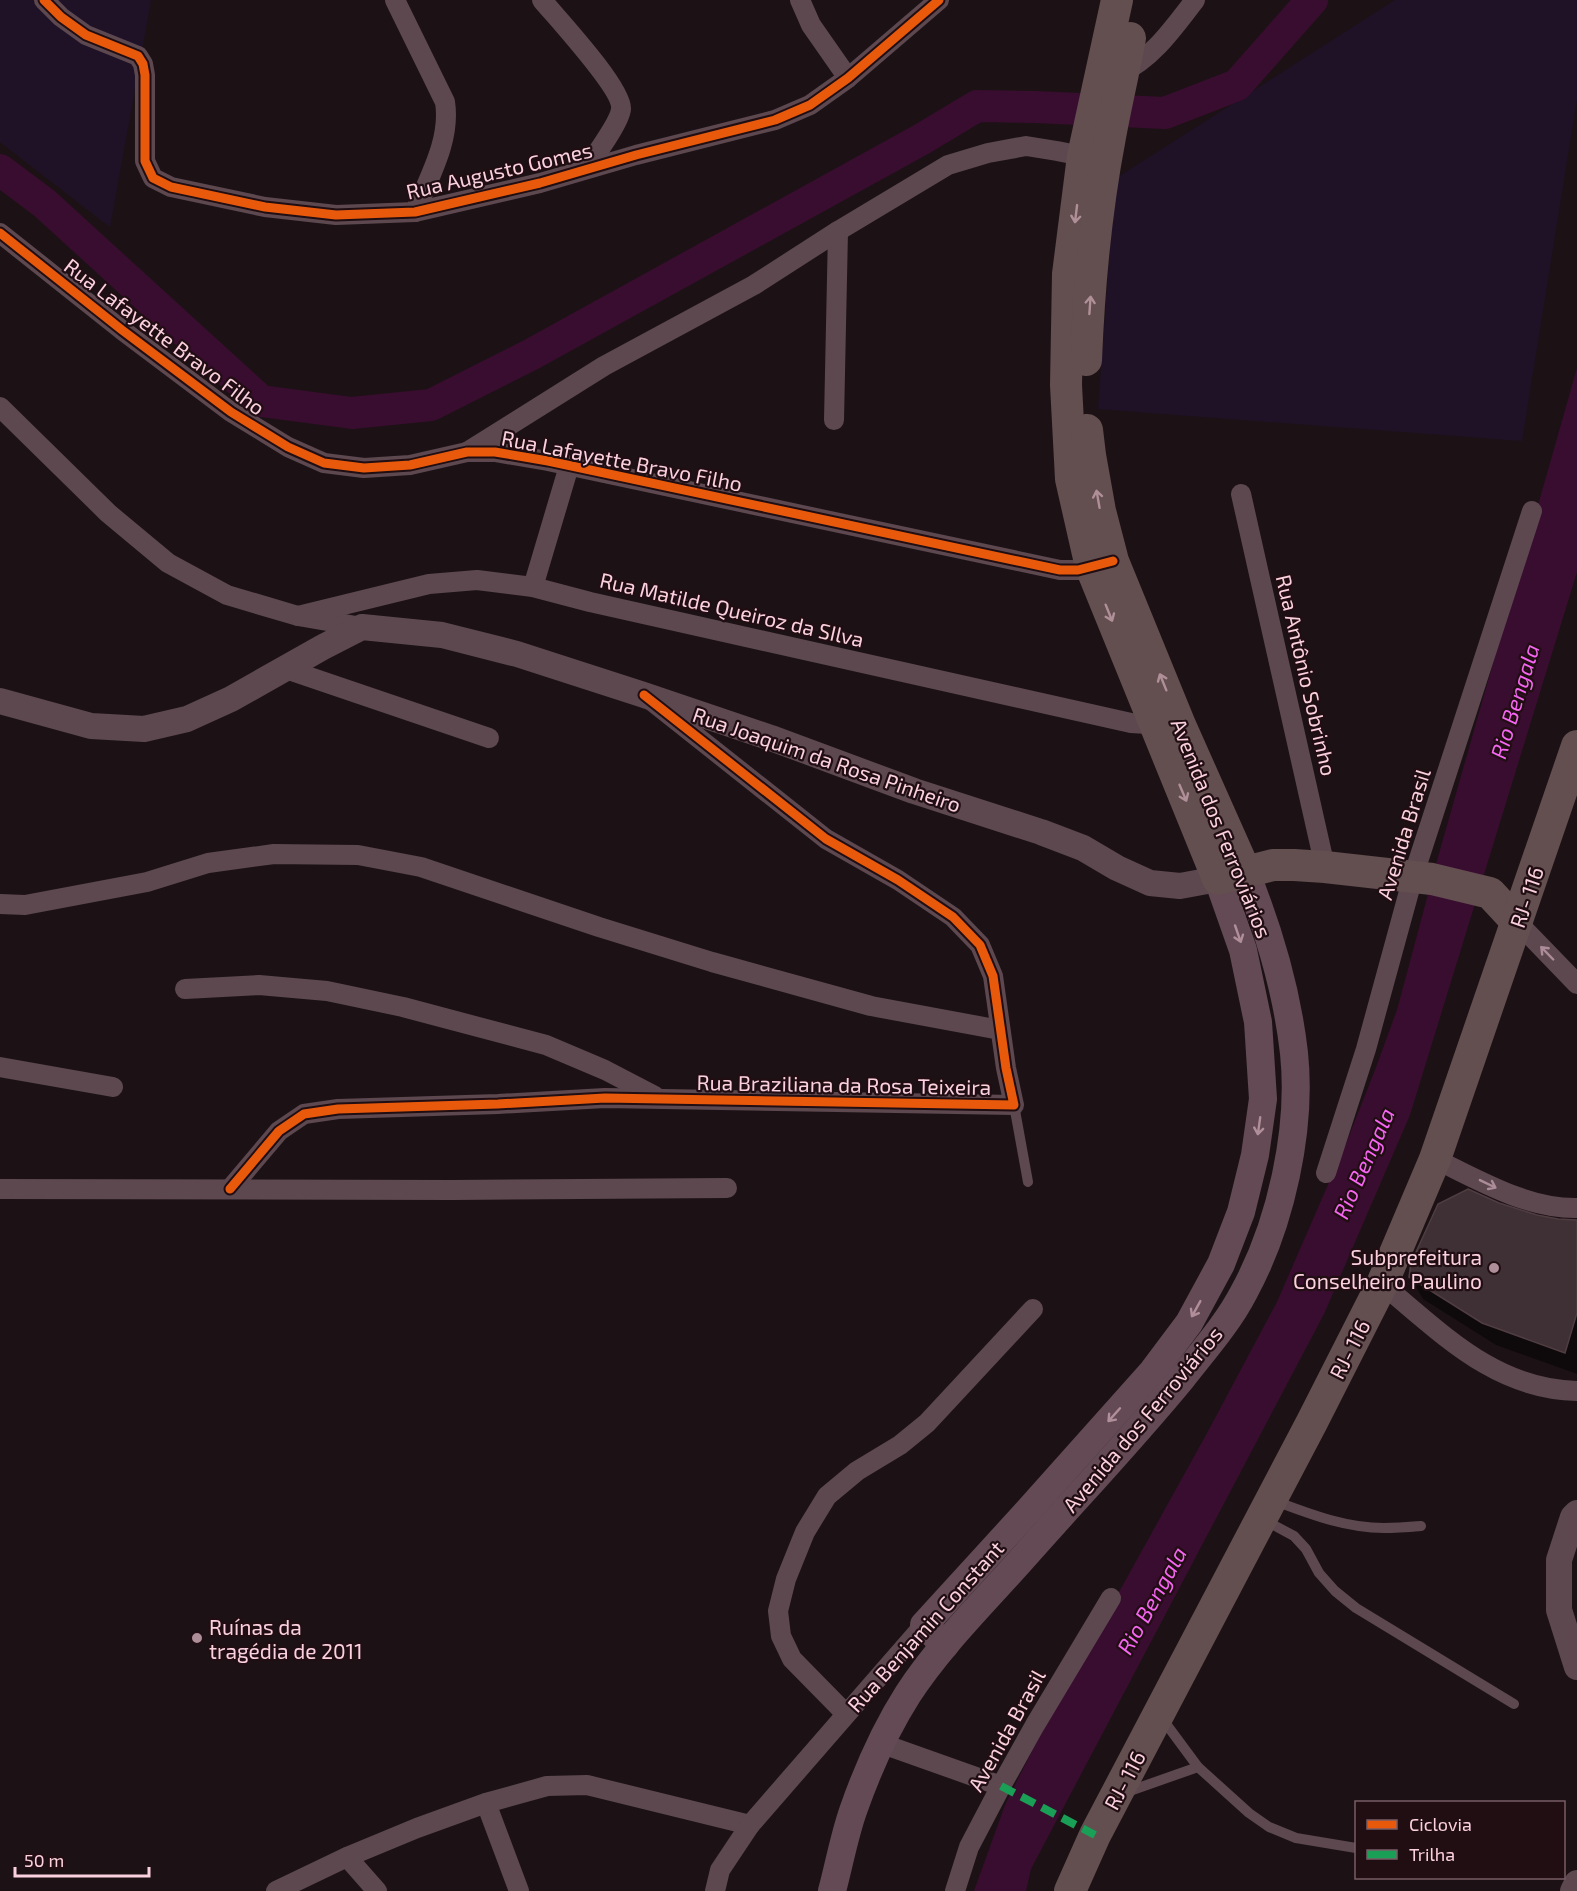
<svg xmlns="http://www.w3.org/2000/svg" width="1577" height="1891" font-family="'Exo 2',sans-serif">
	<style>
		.green { fill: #1f1227 }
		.water { fill: #390d2f }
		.shadow { fill: #0007 }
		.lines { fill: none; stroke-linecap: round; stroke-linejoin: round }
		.river { stroke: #390d2f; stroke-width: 32 }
		.building { fill: #3e3034; stroke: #503d42; stroke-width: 1.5 }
		.service { stroke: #5d4850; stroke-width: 10 }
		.minor { stroke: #5d4850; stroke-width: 20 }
		.tertiary { stroke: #5d4850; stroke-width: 26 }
		.secondary { stroke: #634a55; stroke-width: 28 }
		.primary { stroke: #634e50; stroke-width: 32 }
		.quiet { stroke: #1a9f57; stroke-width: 8; stroke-dasharray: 15 8; stroke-linecap: butt }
		.cycleway-casing { stroke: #200e13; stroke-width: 13 }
		.cycleway { stroke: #e8590c; stroke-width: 9 }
		.oneway { stroke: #b09098 }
		.oneway2 { stroke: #b08e9a }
		.oneway3 { stroke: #ac8c98 }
		.poi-dot { fill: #ae8e98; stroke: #200e13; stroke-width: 2 }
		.labels { text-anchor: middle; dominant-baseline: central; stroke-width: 4.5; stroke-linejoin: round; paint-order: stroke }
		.street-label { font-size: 21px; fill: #fcd1df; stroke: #200e13 }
		.poi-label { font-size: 21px; fill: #fcd1df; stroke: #200e13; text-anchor: end }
		.water-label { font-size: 22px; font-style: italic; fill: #f665f1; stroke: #200e13 }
	</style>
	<rect width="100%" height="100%" fill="#1c1215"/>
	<!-- green -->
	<g class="green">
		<path d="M0,0h151l-41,227 -110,-85z"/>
		<path d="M1395,0h182v99l-55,342 -424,-32 17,-230z"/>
	</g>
	<!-- water -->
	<path class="water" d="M1577,368v204l-167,543 -86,199 -293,555 -5,22h-52l31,-86 37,-74 164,-296 71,-133 70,-161 28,-71 22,-60 41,-153z"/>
	<!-- shadow -->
	<path class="shadow" d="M1499,1204l37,13 41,4v153l-81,-29 -73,-46 -13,-22z"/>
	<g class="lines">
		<!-- river -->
		<path class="river" d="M0,170l44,33 217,198 91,12 79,-8 101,-51 390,-215 55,-33 58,1 130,6 72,-28 75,-85"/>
	</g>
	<!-- building -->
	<path class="building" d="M1468,1189l31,14 38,12 21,4 19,1v93l-12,40 -83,-30 -73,-46 2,-14 27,-59z"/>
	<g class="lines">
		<!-- service -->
		<g class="service">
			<path d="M1014,1105l14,77"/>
			<path d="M1275,1501c35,13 70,27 109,27 12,0 25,-1 37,-2"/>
			<path d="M1264,1520l30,16 12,13 13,24 16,18 21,17 158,96"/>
			<path d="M1161,1717l37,50 51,46 20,14 27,11 60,10"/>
			<path d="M1124,1793l74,-26"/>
		</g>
		<!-- minor -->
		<g class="minor">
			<path d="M44,0l17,17 25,18 52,21 5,8 2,11v86l8,17 18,9 94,20 71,8 79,-3 125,-29 96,-28 139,-35 35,-15 38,-27 91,-78"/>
			<path d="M395,0l50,102c6,38 -16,75 -30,110"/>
			<path d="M542,0c15,18 81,89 79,109 -1,13 -27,48 -35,60"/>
			<path d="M800,0l11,25 37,53"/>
			<path d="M1121,73c32,-15 53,-46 74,-73"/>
			<path d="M0,233l122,97 109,82 57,35 36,16 40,5 46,-3 57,-13h28l53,9 512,109h18l24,-6"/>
			<path d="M0,407l108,106 60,50 59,32 71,21 64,11"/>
			<path d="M834,420l4,-189"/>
			<path d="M467,452l137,-86 150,-81 84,-54 110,-66 40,-12 38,-7 31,5 35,7"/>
			<path d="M1241,494l84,373"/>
			<path d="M533,587l36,-121"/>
			<path d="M298,616l131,-32 48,-4 56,7 57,15 541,121 33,2"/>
			<path d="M286,669l203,69"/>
			<path d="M0,904l25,1 122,-23 61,-19 66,-9 84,1 63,12 178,60 113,35 159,44 129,24"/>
			<path d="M1517,922l60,62"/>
			<path d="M185,989l74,-4 68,6 76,16 143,38 59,25 50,26"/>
			<path d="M0,1067l113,20"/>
			<path d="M1435,1159c44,21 92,50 142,49"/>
			<path d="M1326,1173l40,-124 47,-172 119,-366"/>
			<path d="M0,1189l453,1 274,-2"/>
			<path d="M230,1189l49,-58 25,-17 34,-5 160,-5 107,-6 409,7 -8,-37 -13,-92 -13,-31 -27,-28 -55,-37 -72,-41 -173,-137"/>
			<path d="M1382,1284c60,49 112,105 195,107"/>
			<path d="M846,1714l-54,-55 -11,-23 -3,-25 8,-32 19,-47 22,-36 30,-25 43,-26 27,-22 106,-114"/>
			<path d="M880,1743l121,43"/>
			<path d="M486,1803l33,88"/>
			<path d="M347,1857l30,34"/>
			<path d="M276,1891l71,-34 70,-29 69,-25 61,-17 40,-1 163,40"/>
			<path d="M715,1891l5,-21 30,-45 174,-200"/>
			<path d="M955,1891l14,-44 32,-61 34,-61 76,-127"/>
		</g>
		<!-- tertiary -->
		<g class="tertiary">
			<path d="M0,701l91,25 53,3 43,-10 44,-20 92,-52 39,-20 80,8 75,19 127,41 127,43 143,53 127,41 42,16 34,20 33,15 30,3 38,-7"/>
			<path d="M1577,1513l-4,4 -14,43v50l18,57"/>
			<path d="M1573,1891l4,-8"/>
		</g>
		<!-- secondary -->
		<g class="secondary">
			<path d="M945,1645l-21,-20 105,-115 124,-139 36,-48 32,-59 20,-52 14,-57 8,-56 -5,-77 -15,-72 -25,-71"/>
			<path d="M832,1891c7,-26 12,-54 21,-80 14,-40 32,-81 55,-117 32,-49 75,-91 114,-135 53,-60 109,-119 160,-181 22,-28 46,-55 62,-86 37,-68 58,-163 50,-239 -7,-62 -26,-125 -49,-182"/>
		</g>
		<!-- primary -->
		<g class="primary">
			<path d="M1117,0l-34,156 -15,118 -2,111 5,94 20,88 127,312 55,-14h21l31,2 107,12 58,14 27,29"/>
			<path d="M1086,360c3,-75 10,-150 24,-223 6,-33 14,-66 20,-99"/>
			<path d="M1087,430l3,25 10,56 13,50 67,164 65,146"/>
			<path d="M1070,1891l25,-56 217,-413 70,-138 53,-125 142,-413"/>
		</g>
		<!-- quiet -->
		<path class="quiet" d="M1001,1786l94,49"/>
		<defs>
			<g id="cycleway">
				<path d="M44,0l17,17 25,18 52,21 5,8 2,11v86l8,17 18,9 94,20 71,8 79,-3 125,-29 96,-28 139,-35 35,-15 38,-27 91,-78"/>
				<path d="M0,233l122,97 109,82 57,35 36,16 40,5 46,-3 57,-13h28l53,9 512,109h18l35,-9"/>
				<path d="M230,1189l49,-58 25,-17 34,-5 160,-5 107,-6 409,7 -8,-37 -13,-92 -13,-31 -27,-28 -55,-37 -72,-41 -182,-144"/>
			</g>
		</defs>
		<!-- cycleway casing -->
		<use href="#cycleway" class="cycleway-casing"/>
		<!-- cycleway -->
		<use href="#cycleway" class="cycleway"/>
	</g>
	<!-- one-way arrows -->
	<defs><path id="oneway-shaft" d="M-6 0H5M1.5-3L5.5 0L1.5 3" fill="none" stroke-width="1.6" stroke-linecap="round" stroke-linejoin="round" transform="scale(1.5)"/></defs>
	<g class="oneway">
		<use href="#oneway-shaft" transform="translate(1076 214) rotate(97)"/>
		<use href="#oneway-shaft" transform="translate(1090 305) rotate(-86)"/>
		<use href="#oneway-shaft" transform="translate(1098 499) rotate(-100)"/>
		<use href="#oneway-shaft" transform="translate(1109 613) rotate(68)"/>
		<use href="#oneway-shaft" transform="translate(1163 682) rotate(-112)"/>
		<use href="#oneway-shaft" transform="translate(1183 793) rotate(67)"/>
	</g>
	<g class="oneway2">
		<use href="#oneway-shaft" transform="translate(1238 934) rotate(71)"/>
		<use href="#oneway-shaft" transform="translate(1259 1126) rotate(98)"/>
		<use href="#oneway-shaft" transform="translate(1196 1309) rotate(119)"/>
		<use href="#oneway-shaft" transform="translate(1114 1415) rotate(132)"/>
	</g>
	<g class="oneway3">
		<use href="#oneway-shaft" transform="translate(1547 953) rotate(-134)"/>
		<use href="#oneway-shaft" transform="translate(1488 1184) rotate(26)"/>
	</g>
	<!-- markers -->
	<g class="poi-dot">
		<circle cx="1494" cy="1268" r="6"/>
		<circle cx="197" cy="1638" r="6"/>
	</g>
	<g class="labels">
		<!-- street labels -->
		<g class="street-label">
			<text transform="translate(499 170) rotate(-13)">Rua Augusto Gomes</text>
			<text transform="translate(165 336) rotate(37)">Rua Lafayette Bravo Filho</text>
			<text transform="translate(622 460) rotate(11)">Rua Lafayette Bravo Filho</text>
			<text transform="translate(732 609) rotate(13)">Rua Matilde Queiroz da SIlva</text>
			<text transform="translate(1307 675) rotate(77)">Rua Antônio Sobrinho</text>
			<text transform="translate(827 759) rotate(19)">Rua Joaquim da Rosa Pinheiro</text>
			<text transform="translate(1222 828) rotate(68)">Avenida dos Ferroviários</text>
			<text transform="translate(1403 834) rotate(-73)">Avenida Brasil</text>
			<text transform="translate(1526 897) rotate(-71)">RJ- 116</text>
			<text transform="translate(844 1084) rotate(1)">Rua Braziliana da Rosa Teixeira</text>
			<text transform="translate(1349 1349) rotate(-63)">RJ- 116</text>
			<text transform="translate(1142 1419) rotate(-50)">Avenida dos Ferroviários</text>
			<text transform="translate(925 1626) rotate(-48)">Rua Benjamin Constant</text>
			<text transform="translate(1006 1730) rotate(-61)">Avenida Brasil</text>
			<text transform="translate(1124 1780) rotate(-62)">RJ- 116</text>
		</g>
		<!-- poi labels -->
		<g class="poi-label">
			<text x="1482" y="1256">Subprefeitura<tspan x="1482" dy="24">Conselheiro Paulino</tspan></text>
			<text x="209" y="1626" text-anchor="start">Ruínas da<tspan x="209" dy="24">tragédia de 2011</tspan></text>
		</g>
		<!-- water labels -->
		<g class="water-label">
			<text transform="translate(1514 701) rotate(-73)">Rio Bengala</text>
			<text transform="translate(1363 1163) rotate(-66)">Rio Bengala</text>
			<text transform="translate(1151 1600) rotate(-61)">Rio Bengala</text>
		</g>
	</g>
	<!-- legend -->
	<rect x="1355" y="1801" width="210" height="78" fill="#200e13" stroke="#785c65" stroke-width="1.5"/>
	<rect x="1367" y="1820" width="30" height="9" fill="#e8590c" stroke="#785c65" stroke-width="1.5"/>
	<text x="1409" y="1831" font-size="18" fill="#fcd1df">Ciclovia</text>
	<rect x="1367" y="1850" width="30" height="9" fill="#1a9f57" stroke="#785c65" stroke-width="1.5"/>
	<text x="1409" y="1861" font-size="18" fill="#fcd1df">Trilha</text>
	<!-- scale -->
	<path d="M15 1867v9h134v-9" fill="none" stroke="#fcd1df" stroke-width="3"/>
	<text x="24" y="1867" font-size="18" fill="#fcd1df" stroke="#200e13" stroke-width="4.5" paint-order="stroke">50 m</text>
</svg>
